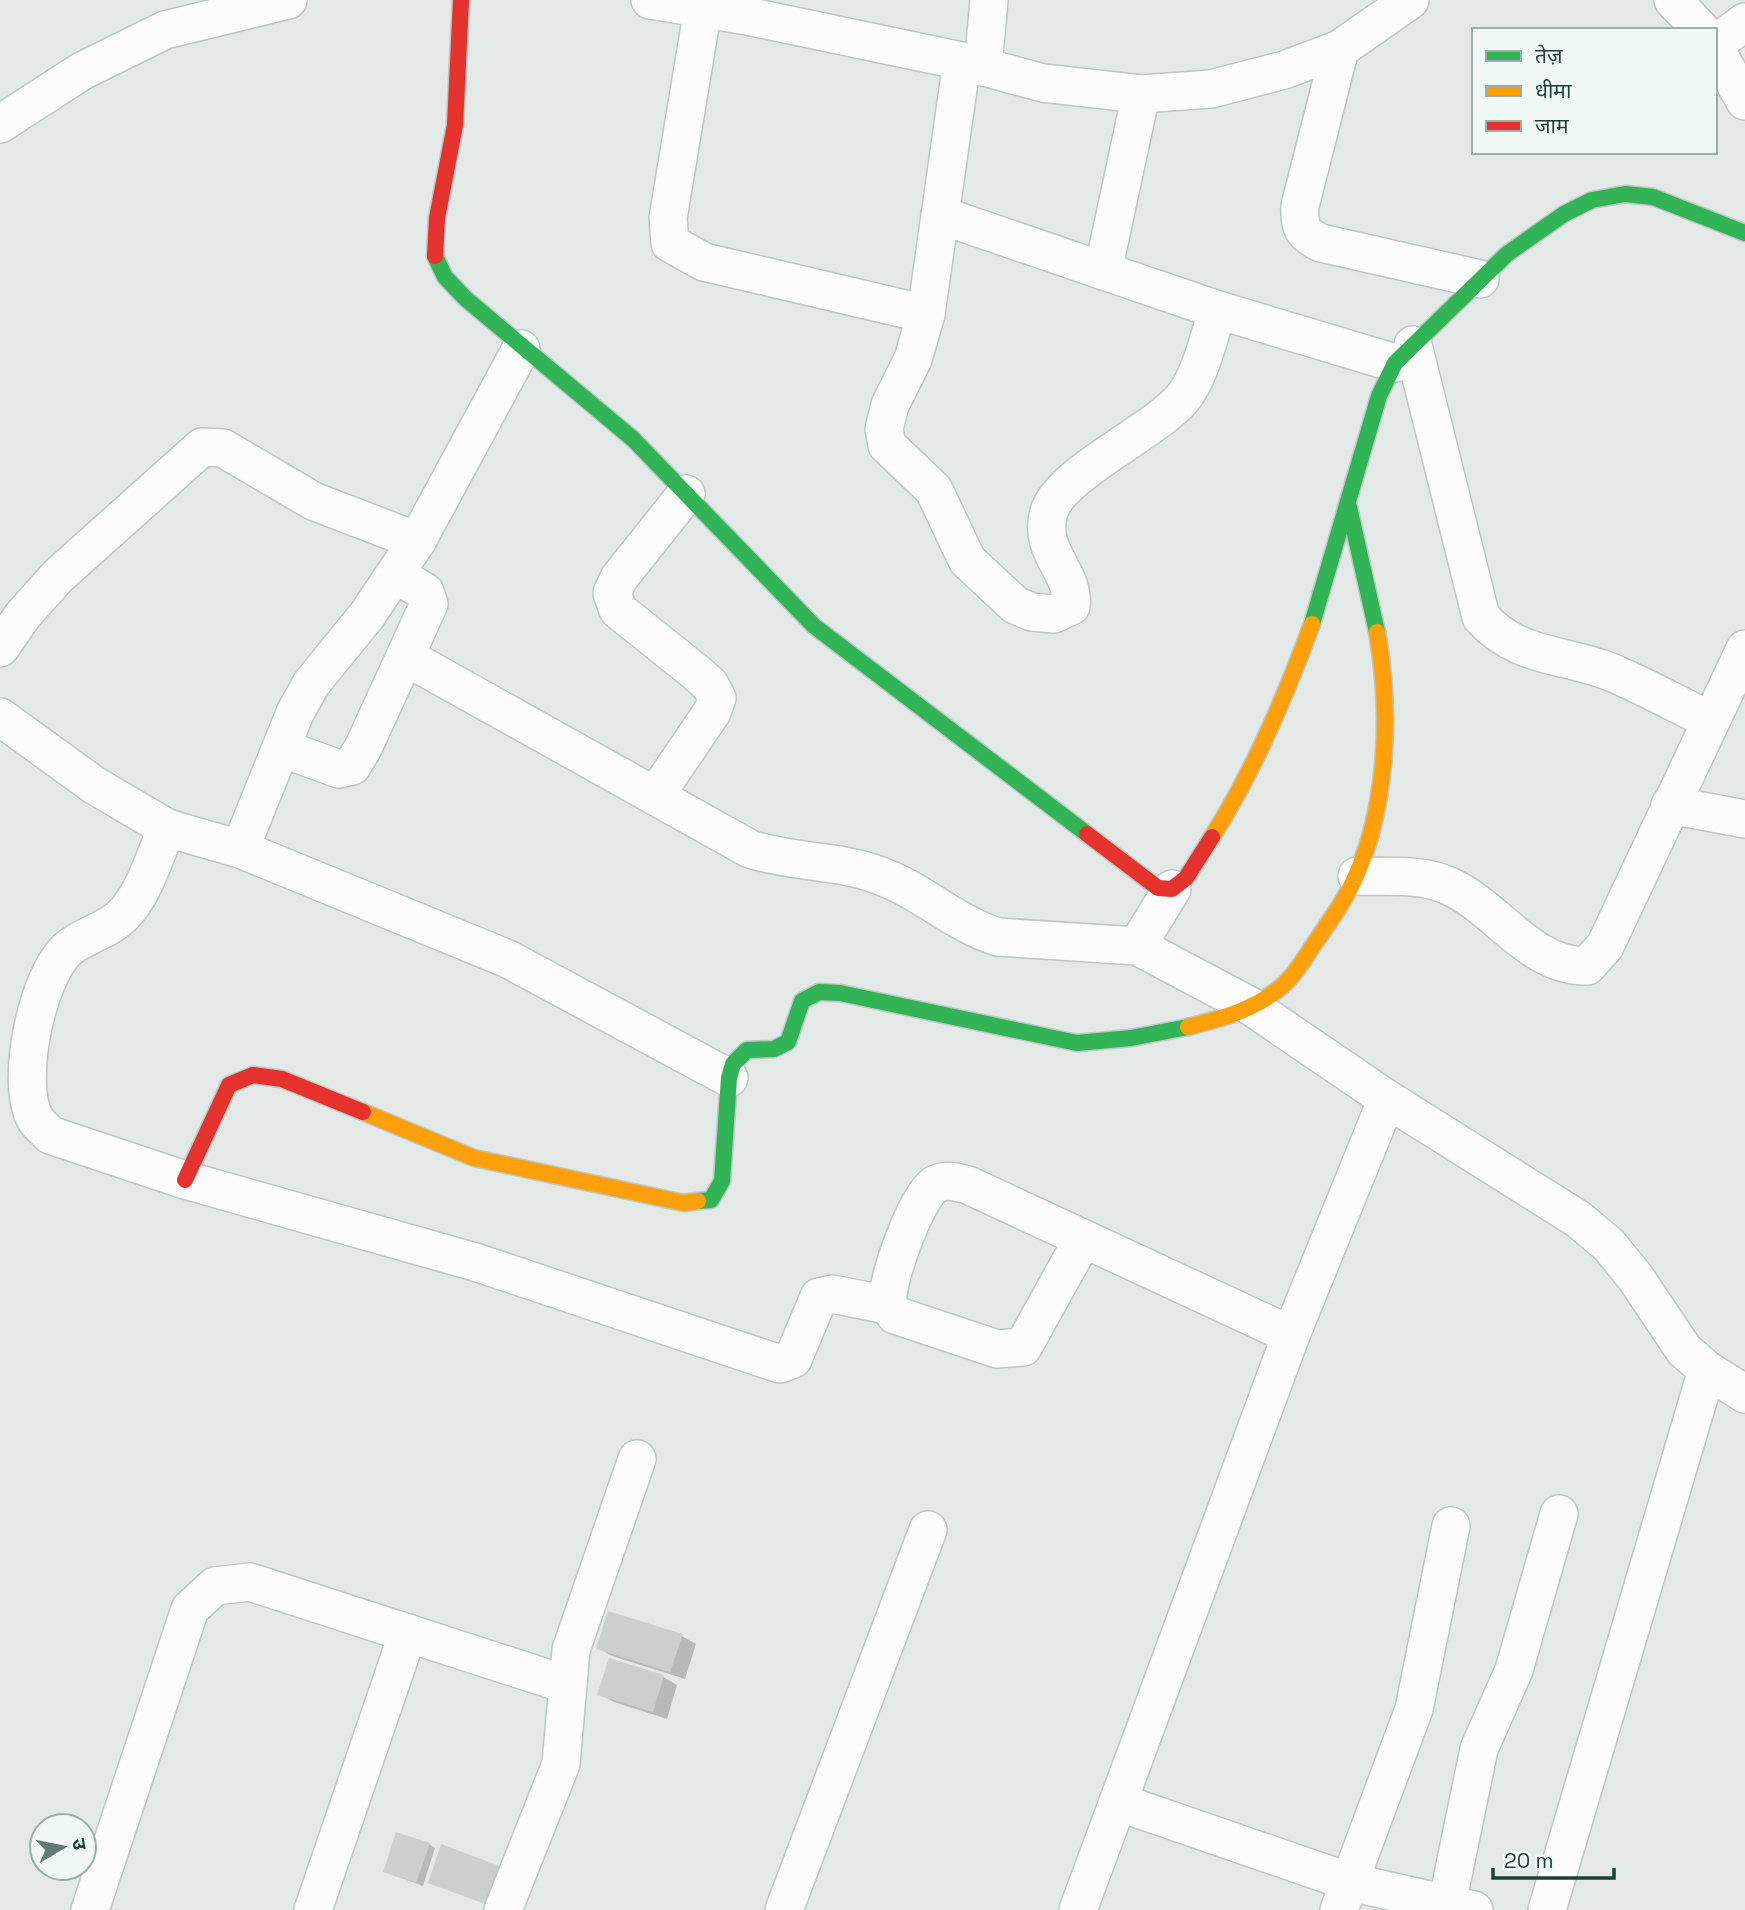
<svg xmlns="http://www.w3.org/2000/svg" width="1745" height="1910" font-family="'Space Grotesk','Noto Sans Devanagari',sans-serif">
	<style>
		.shadow { fill: #0003 }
		.building { fill: #c9d0ce }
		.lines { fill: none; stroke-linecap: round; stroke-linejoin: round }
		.street-casing { stroke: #bfc6c3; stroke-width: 40 }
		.fast-casing { stroke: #bdc7c4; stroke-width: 19 }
		.slow-casing { stroke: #bdc7c4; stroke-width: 19 }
		.jam-casing { stroke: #bdc7c4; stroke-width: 19 }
		.street { stroke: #fbfcfb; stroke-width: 37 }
		.fast { stroke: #30b455; stroke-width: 16 }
		.slow { stroke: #ff9f0a; stroke-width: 16 }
		.jam { stroke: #e5322d; stroke-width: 16 }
	</style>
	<rect width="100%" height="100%" fill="#e2e9e6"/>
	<!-- shadow -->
	<g class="shadow">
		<path d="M682,1636l14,8 -11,35 -73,-23 -14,-8z"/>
		<path d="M663,1677l14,8 -10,34 -53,-17 -15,-8z"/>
		<path d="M429,1844l6,4 -12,38 -38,-14z"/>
	</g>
	<!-- building -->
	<g class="building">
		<path d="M608,1611l75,23 -13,38 -74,-23z"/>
		<path d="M609,1658l55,17 -11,37 -56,-17z"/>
		<path d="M396,1832l34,11 -14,40 -33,-11z"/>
		<path d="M441,1844l69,26 -14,38 -68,-25z"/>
	</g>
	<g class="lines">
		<defs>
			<g id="street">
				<path d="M650,0l97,16 215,45 81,22 98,11 70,-5 73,-19 56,-21 70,-49"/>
				<path d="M1673,0l28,30"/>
				<path d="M703,8l-35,210 2,25 34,19 222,52"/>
				<path d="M1715,44l30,-22"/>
				<path d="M1340,49l-40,157c-1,21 2,28 21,37l159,36"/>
				<path d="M1715,49l30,52"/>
				<path d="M962,61l-36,253 -13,45 -23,46 -6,24 3,16 47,45 33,70 48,45 17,7 22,2 17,-8c4,-34 -34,-54 -22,-94 11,-38 103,-79 133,-113 19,-23 26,-61 36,-89"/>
				<path d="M983,67l6,-67"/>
				<path d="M0,124l82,-53 83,-41 123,-30"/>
				<path d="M940,215l278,95 177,53"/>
				<path d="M1103,271l38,-177"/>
				<path d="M1413,345l68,272c37,42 84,36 132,56 33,14 65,32 97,47"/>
				<path d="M0,648l23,-33 35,-39 144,-129 21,1 90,53 104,40"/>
				<path d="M406,657l344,192c43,14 89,11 128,26 43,15 77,49 120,62l139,9 115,61 135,92 191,120 31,26 26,32 49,73 23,20 38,24"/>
				<path d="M0,717l94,68 73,43 73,21 268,110 221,119"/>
				<path d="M281,748l58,21 13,-3 11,-18 66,-144 -4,-12 -30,-18"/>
				<path d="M655,796l57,-84 5,-14 -7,-13 -12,-11 -80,-64 -6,-17 7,-15 67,-84"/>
				<path d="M1670,805l75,14"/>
				<path d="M167,828c-12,27 -22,64 -43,86 -15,16 -39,21 -55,34 -32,26 -55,137 -33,172 3,5 10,10 14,15l135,45 290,82 305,102 13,-5 26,-62 13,-3 56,11"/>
				<path d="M240,849l55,-136 16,-29 56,-69 50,-74 104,-192"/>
				<path d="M1357,876c30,1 64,-3 92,10 49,22 81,81 138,80l18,-20 140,-297"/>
				<path d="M1137,946l35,-57"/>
				<path d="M1083,1239l-60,108 -26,2 -102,-34c-3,-5 -7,-8 -7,-14 -2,-21 30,-109 48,-117 11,-5 21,-2 32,1l323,150"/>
				<path d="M1118,1802l232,80 124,28"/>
				<path d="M1447,1904l32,-155 35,-79 45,-156"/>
				<path d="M90,1910l100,-301 25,-23 35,-4 318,103"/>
				<path d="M313,1910l95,-277"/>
				<path d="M503,1910l58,-146 10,-114 66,-191"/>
				<path d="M784,1910l144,-380"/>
				<path d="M1078,1910l213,-575 96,-236"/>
				<path d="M1339,1910l75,-201 37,-183"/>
				<path d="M1547,1910l160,-540"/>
			</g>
			<g id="fast">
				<path d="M435,256l10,21 21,22 167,140 181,187 273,208"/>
				<path d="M1349,507l28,125"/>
				<path d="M1312,624l67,-228 16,-33 112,-109 57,-40 28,-14 33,-6 28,3 92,36"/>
				<path d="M698,1201l13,-1 11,-19 7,-103 4,-14 14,-14 27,-1 14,-7 14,-41 17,-9 21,1 237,50 54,-5 57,-11"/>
			</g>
			<g id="slow">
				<path d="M1212,837c42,-66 73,-139 100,-213"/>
				<path d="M1188,1027c31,-8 63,-16 88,-36 18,-13 30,-35 43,-54 13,-19 27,-38 36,-59 33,-73 36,-168 22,-246"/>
				<path d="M363,1112l111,46 210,45 14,-2"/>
			</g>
			<g id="jam">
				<path d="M435,256l2,-38 18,-93 6,-125"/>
				<path d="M1087,834l71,54 14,1 14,-11 26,-41"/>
				<path d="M185,1180l44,-95 24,-10 29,4 81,33"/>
			</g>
		</defs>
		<!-- street casing -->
		<use href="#street" class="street-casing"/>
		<!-- fast casing -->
		<use href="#fast" class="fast-casing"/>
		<!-- slow casing -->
		<use href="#slow" class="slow-casing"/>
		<!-- jam casing -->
		<use href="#jam" class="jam-casing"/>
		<!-- street -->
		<use href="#street" class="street"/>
		<!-- fast -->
		<use href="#fast" class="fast"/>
		<!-- slow -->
		<use href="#slow" class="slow"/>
		<!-- jam -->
		<use href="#jam" class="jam"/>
	</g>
	<!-- legend -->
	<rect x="1472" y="28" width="245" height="126" fill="#f0f8f5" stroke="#9caea9" stroke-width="2"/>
	<rect x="1486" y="51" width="35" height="10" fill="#30b455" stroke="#9caea9" stroke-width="2"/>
	<text x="1535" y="63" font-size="21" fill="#1e3e38">तेज़</text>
	<rect x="1486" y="86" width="35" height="10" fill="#ff9f0a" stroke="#9caea9" stroke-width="2"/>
	<text x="1535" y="98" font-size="21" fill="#1e3e38">धीमा</text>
	<rect x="1486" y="121" width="35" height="10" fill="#e5322d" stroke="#9caea9" stroke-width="2"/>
	<text x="1535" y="133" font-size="21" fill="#1e3e38">जाम</text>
	<!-- north arrow -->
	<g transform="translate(63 1847) rotate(80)"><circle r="33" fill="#f0f8f5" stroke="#9caea9" stroke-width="2"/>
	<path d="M0-5L12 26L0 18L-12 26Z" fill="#637a75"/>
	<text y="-10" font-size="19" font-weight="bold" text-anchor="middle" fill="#1e3e38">उ</text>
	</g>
	<!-- scale -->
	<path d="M1493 1868v10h121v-10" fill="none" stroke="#1e3e38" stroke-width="3.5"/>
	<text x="1504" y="1868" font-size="21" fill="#1e3e38" stroke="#f0f8f5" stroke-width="5" paint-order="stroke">20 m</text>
</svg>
